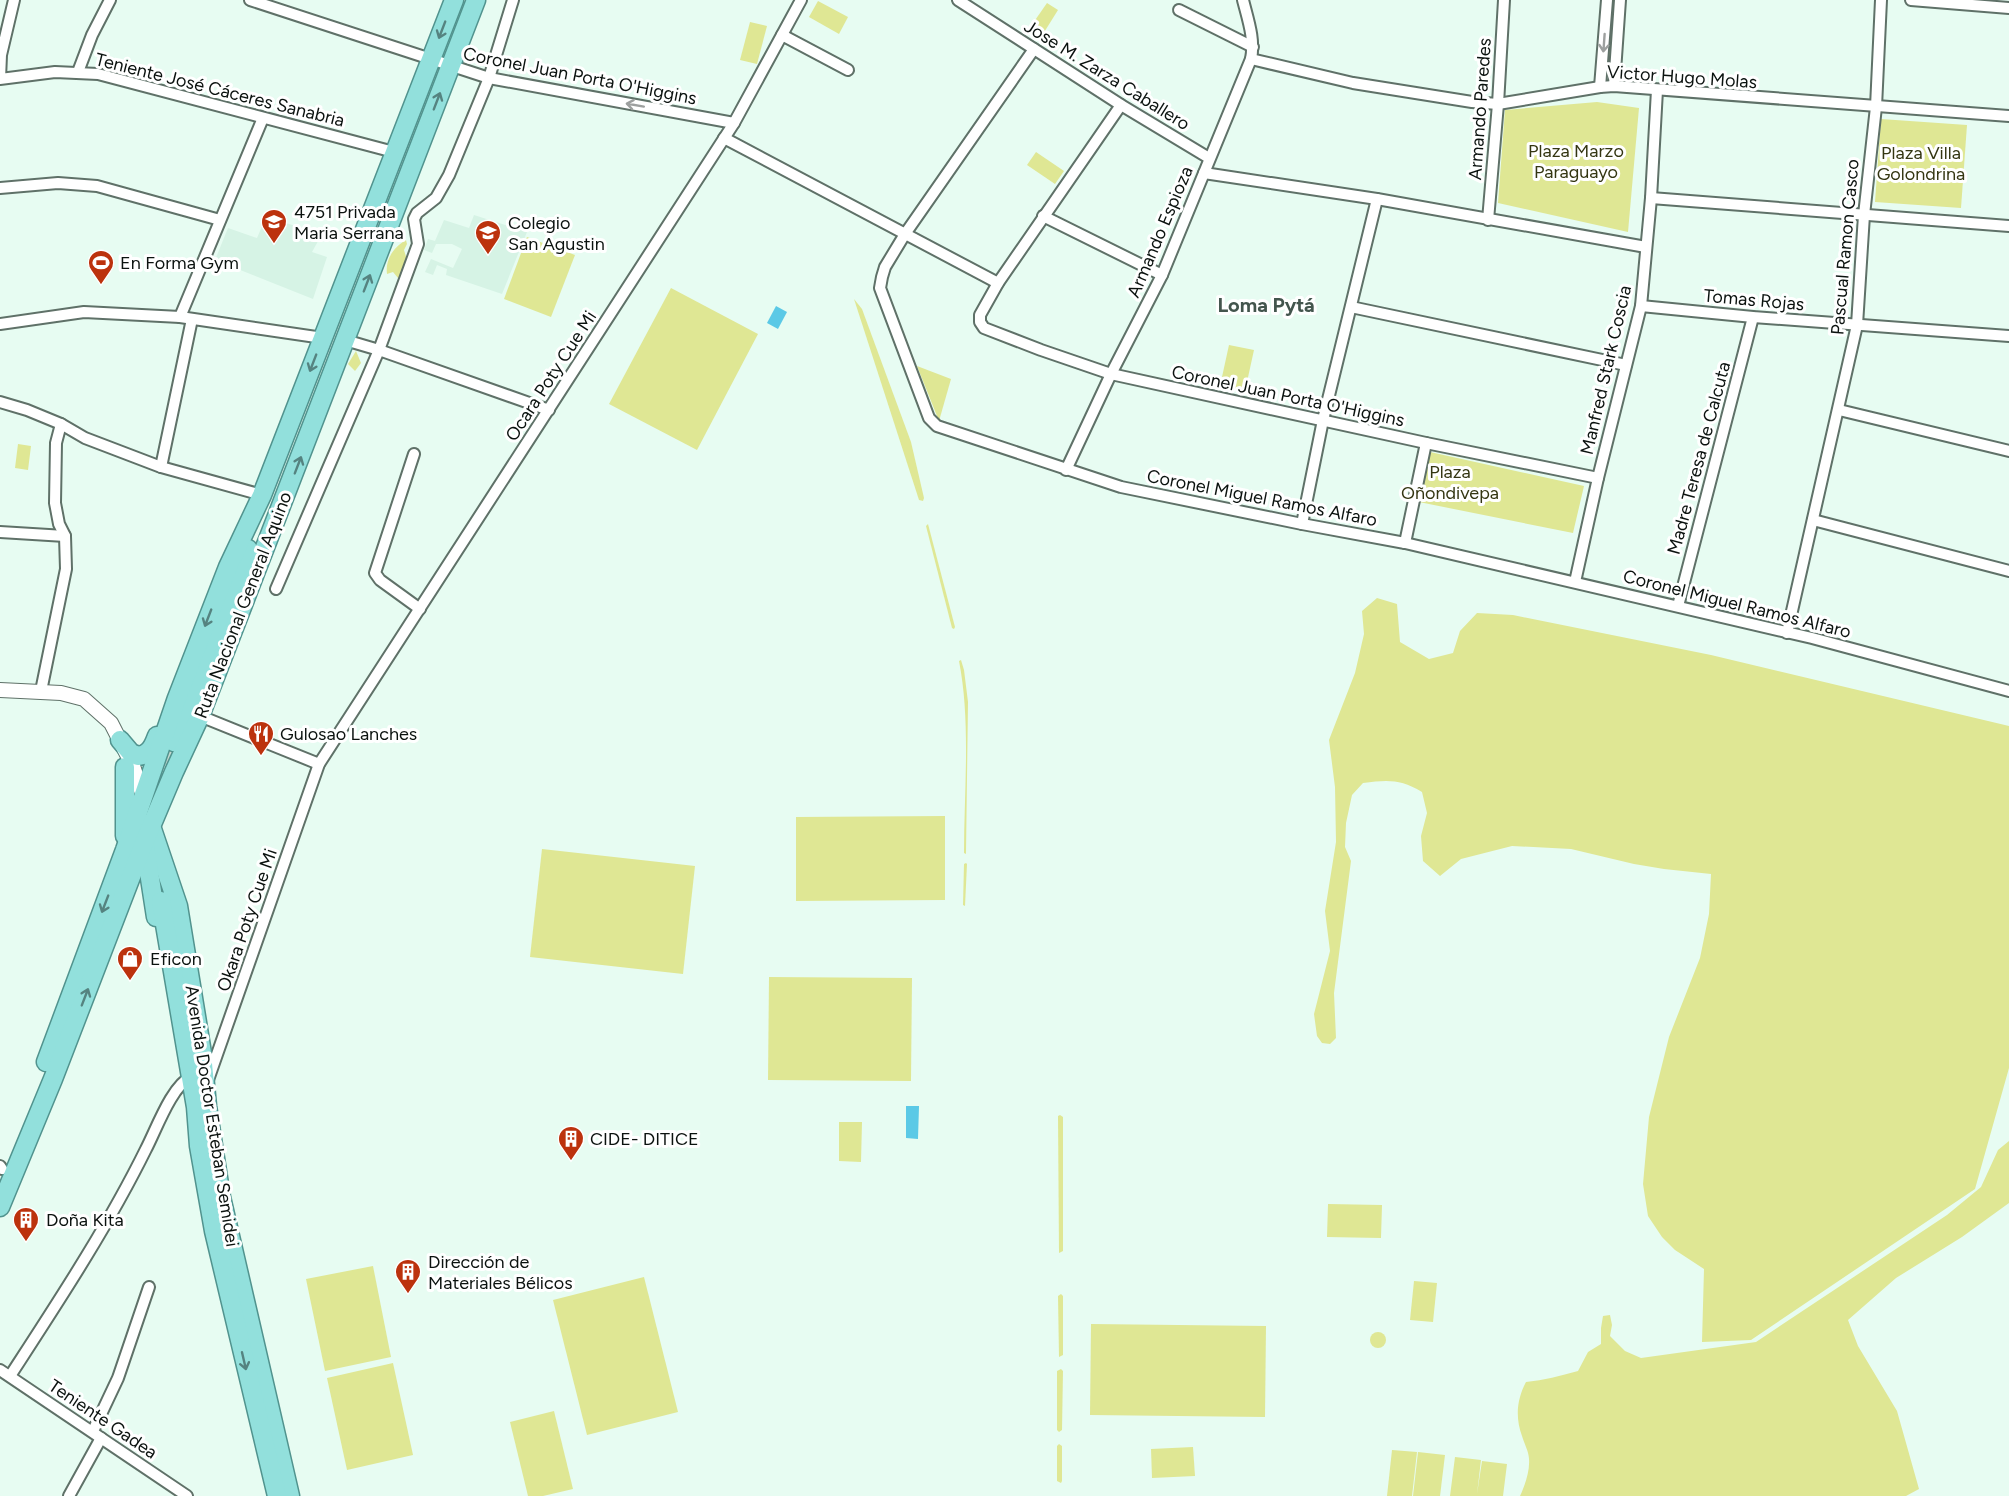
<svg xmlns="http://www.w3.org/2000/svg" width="2009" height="1496" font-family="Figtree,sans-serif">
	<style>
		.built { fill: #d6f3e5 }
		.green { fill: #dfe794 }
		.water { fill: #5bc9e6 }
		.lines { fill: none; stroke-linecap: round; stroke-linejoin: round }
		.trunk-tunnel { stroke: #c6d9d0; stroke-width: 18; stroke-dasharray: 18 9; stroke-linecap: butt }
		.minor-casing { stroke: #5f7168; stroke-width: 14 }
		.tertiary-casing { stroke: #5f7168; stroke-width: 16 }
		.trunk-casing { stroke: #51938e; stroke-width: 21 }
		.minor { stroke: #fff; stroke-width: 10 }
		.tertiary { stroke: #fff; stroke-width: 14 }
		.trunk { stroke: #92e0dc; stroke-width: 18 }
		.oneway { stroke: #558380 }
		.oneway2 { stroke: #9da09f }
		.labels { text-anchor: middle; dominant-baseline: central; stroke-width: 6; stroke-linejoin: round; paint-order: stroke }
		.street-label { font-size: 18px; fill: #0b120f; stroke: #fff }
		.park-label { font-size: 18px; fill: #343612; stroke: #fff }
		.poi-label { font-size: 18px; fill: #0b120f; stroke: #fff; text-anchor: start }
		.neighbourhood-label { font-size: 20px; font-weight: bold; fill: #43554d; stroke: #fff }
	</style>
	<rect width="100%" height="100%" fill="#e7fcf2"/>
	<!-- built -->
	<g class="built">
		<path d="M474,215l53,17 -25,62 -56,-19 1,-6 -10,-4 -4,10 -8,-3 6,-13 22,9 9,-19 -10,-5h-16l-4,9 -8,-3 4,-11 7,2 9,-21 25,8z"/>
		<path d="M266,217l56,17 -10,18 15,5 -14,42 -98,-39 13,-32 29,10z"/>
	</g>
	<!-- green -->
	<g class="green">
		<path d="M1611,0h4l-6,73 -2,2z"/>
		<path d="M818,1l30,16 -9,17 -30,-17z"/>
		<path d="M1047,3l11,7 -15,24 -12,-8z"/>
		<path d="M750,22l17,4 -10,38 -17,-4z"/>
		<path d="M1597,102l42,6 -11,124 -130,-29 7,-93z"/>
		<path d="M1881,119l86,6 -6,83 -86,-6z"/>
		<path d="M1036,152l28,19 -9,13 -28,-19z"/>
		<path d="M527,237l48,18 -24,62 -47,-18z"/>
		<path d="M406,240l1,4 -3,6 3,10 -5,18h-4l-5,-6 -6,2c-2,-15 7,-27 19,-34z"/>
		<path d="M671,288l87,46 -61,116 -88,-46z"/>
		<path d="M854,299l8,10 49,133 13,56 -1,3 -4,-1z"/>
		<path d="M1229,345l25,5 -9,41 -25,-5z"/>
		<path d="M356,351l5,12 -6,8 -7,-7z"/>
		<path d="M917,366l34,13 -12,42z"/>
		<path d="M18,444l13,2 -3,24 -13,-2z"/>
		<path d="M1430,452l154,34 -11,47 -154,-31z"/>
		<path d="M928,524l27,103 -1,2 -2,-1 -26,-102z"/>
		<path d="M1377,598l20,6 3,38 29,17 24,-6 7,-22 17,-18 36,2 198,40 298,71v342l-34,121 -224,151 -49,2 2,-73 -29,-19 -13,-13 -14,-21 -5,-32 6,-67 20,-80 31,-79 9,-44 2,-40 -47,-5 -30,-5 -63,-15 -59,-3 -51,13 -21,17 -17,-15 -2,-25 6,-23 -5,-21c-22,-13 -34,-12 -59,-9l-11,12 -6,28 -1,24 6,14 -17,132 2,45 -6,6 -8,-1 -5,-7 -3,-22 16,-63 -5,-40 11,-69 -1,-55 -6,-47 26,-67 9,-39 -2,-23z"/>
		<path d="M961,660l3,10 4,32 -2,152 -2,-1c0,-62 7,-131 -5,-192z"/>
		<path d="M945,816v84l-149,1v-84z"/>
		<path d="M542,849l153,17 -12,108 -153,-17z"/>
		<path d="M966,863l1,1 -2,42 -2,-1 1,-41z"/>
		<path d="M769,977l143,1 -1,103 -143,-1z"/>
		<path d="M1060,1115l3,2v134l-4,2 -1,-137z"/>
		<path d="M839,1122h23l-1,40 -22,-1z"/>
		<path d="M2009,1141v62l-47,34 -66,41 -48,42 10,26 39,65 22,78 -13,7h-386c5,-11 10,-25 9,-37 0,-7 -5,-16 -7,-23 -7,-19 -5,-37 4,-54 18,-2 34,-6 52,-11l10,-19 13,-8v-16l2,-12 7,-1 2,10 -2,11 15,15 16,7 115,-16 191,-127 34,-28 17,-37z"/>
		<path d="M1328,1204l54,1 -1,33 -54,-1z"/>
		<path d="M373,1266l18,91 -66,14 -19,-92z"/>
		<path d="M644,1277l34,135 -91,23 -34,-135z"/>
		<path d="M1414,1281l23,2 -4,39 -23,-2z"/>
		<path d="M1061,1294l2,2v59l-4,2 -1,-61z"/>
		<path d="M1091,1324l175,2 -1,91 -175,-2z"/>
		<circle cx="1378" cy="1340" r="8"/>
		<path d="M393,1363l20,92 -66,15 -20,-92z"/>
		<path d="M1061,1369l2,2 -1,59 -3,2 -2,-2v-59z"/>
		<path d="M554,1411l19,78 -30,7h-15l-18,-74z"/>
		<path d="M1059,1444l3,2v35l-1,2 -4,-2v-35z"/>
		<path d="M1193,1447l2,29 -43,2 -1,-29z"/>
		<path d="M1392,1450l25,2 -5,44h-25z"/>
		<path d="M1418,1452l27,3 -5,41h-27z"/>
		<path d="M1455,1457l26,3 -4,34 5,-33 25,3 -4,32h-53z"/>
	</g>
	<!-- water -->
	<g class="water">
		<path d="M776,306l11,6 -9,17 -11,-6z"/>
		<path d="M906,1106h13l-1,33 -12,-1z"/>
	</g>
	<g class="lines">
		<!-- trunk-tunnel -->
		<path class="trunk-tunnel" d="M151,817l4,-25 17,-45"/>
		<defs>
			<g id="minor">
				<path d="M14,0l-13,55 -1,24 55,-7 43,2 296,78"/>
				<path d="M250,0l239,78 245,45"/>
				<path d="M958,0l163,105 88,53"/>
				<path d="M1911,0l98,8"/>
				<path d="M1179,10l74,37"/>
				<path d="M782,35l66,35"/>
				<path d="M1034,49l-129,185 -20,33 -3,10 -2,11 49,130 8,8 184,61 181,37 103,19 407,95 197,53"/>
				<path d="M1251,59l102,24 119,19 26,2 102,-17 14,-1 395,30"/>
				<path d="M78,72l14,-37 18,-35"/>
				<path d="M1614,86l6,-86"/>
				<path d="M1600,87l7,-87"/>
				<path d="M1121,105l-123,178 -18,32v7l4,6 57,22 70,24 315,69 172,35"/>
				<path d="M724,138l274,145"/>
				<path d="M1204,173l173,26 269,48"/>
				<path d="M0,188l58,-5 39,3 123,34"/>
				<path d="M1651,198l358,28"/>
				<path d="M1043,216l119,59"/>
				<path d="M1488,220l10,-116 6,-104"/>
				<path d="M1641,306l112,11 256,19"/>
				<path d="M1351,307l275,58"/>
				<path d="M180,317l83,-199"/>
				<path d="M0,324l84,-12 96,5 143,21"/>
				<path d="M345,340l34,10 170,60"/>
				<path d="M0,402l27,8 34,14 24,14 76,29 101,28"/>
				<path d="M1839,410l170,41"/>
				<path d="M414,454l-39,119 5,7 40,29"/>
				<path d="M161,467l31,-148"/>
				<path d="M1066,470l45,-96 51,-99 89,-216c4,-20 -3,-39 -8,-59"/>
				<path d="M1813,520l196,51"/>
				<path d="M1302,524l21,-104 54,-221"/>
				<path d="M0,532l65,4"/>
				<path d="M1405,543l21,-100"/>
				<path d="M1575,582l23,-104 43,-172 10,-108 6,-108"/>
				<path d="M276,589l103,-239 39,-106 -4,-25 3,-6 19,-15 13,-23 40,-97 24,-78"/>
				<path d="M1678,606l75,-289"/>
				<path d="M1787,633l70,-308 7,-110 12,-108 5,-107"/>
				<path d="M41,691l25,-122 -1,-33 -6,-12 -4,-21 1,-60 5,-19"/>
				<path d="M200,716l119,48"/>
				<path d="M208,1080l111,-316 415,-641 67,-123"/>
				<path d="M0,1166l2,3"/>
				<path d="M0,1370l187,126"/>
				<path d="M10,1376c48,-74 97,-148 136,-227 10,-19 26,-64 45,-72"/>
				<path d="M93,1431l25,-53 31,-91"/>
				<path d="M69,1496l32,-58"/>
			</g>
			<path id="tertiary" d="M0,690l61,3 23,6 27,24 22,43 10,30"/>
			<g id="trunk">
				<path d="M120,740l11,13 7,3c11,-1 15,-9 19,-20"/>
				<path d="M174,742l74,-193"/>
				<path d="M125,767v69"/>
				<path d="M150,823l28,83 24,147 5,53 14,91 69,299"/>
				<path d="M145,846l11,71"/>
				<path d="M161,901l35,206 3,39 15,85 63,265"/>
				<path d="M46,1062l79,-212 52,-152 51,-131 34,-72 192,-495"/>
				<path d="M0,1207l53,-128 91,-236 30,-71 26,-56 276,-716"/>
			</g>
		</defs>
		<!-- minor casing -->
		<use href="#minor" class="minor-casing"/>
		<!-- tertiary casing -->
		<use href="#tertiary" class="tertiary-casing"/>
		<!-- trunk casing -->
		<use href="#trunk" class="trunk-casing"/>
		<!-- minor -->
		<use href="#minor" class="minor"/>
		<!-- tertiary -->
		<use href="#tertiary" class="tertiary"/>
		<!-- trunk -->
		<use href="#trunk" class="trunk"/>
	</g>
	<!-- one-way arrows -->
	<defs><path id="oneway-shaft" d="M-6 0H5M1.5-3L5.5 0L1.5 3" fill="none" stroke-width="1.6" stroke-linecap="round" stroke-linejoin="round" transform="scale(1.5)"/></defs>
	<g class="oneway">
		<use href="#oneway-shaft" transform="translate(442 30) rotate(111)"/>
		<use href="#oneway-shaft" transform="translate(437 101) rotate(-69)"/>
		<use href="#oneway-shaft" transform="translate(367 283) rotate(-69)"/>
		<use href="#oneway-shaft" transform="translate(313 363) rotate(111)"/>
		<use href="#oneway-shaft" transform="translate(298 465) rotate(-69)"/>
		<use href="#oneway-shaft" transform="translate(208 618) rotate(111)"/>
		<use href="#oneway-shaft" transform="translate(105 904) rotate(111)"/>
		<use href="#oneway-shaft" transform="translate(85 997) rotate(-69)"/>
		<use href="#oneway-shaft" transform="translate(244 1361) rotate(77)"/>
	</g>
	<g class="oneway2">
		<use href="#oneway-shaft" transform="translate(1604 43) rotate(94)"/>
		<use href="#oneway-shaft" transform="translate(635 105) rotate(-170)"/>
	</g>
	<!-- icons -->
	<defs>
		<symbol id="school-pin" viewBox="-11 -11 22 30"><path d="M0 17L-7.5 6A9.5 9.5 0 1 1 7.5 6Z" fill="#bc320d" stroke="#fff"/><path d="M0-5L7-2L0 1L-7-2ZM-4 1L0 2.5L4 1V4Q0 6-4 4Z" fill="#fff"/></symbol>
		<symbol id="stadium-pin" viewBox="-11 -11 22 30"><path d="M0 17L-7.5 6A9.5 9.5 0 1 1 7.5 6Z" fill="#bc320d" stroke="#fff"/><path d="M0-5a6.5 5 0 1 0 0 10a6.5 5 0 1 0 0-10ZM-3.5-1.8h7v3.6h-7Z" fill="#fff"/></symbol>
		<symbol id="restaurant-pin" viewBox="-11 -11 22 30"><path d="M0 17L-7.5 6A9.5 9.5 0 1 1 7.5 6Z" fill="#bc320d" stroke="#fff"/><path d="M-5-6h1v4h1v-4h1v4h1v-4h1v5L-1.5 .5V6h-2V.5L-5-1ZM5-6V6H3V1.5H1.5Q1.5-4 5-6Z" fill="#fff"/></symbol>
		<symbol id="shop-pin" viewBox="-11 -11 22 30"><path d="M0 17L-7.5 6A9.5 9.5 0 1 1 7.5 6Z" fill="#bc320d" stroke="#fff"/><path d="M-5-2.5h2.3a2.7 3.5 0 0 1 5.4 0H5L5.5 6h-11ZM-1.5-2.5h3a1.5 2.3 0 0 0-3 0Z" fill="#fff"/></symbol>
		<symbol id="building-pin" viewBox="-11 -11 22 30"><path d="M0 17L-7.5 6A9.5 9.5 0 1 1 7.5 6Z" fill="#bc320d" stroke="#fff"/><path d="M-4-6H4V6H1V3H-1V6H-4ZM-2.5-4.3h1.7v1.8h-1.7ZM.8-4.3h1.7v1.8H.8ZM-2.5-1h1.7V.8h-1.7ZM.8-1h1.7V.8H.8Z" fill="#fff"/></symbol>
	</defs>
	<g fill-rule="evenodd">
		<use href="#school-pin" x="259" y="207" width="30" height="40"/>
		<use href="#school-pin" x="473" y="218" width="30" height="40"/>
		<use href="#stadium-pin" x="86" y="248" width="30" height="40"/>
		<use href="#restaurant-pin" x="246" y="719" width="30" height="40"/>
		<use href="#shop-pin" x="115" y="944" width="30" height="40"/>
		<use href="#building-pin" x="556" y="1124" width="30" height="40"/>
		<use href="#building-pin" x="11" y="1205" width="30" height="40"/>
		<use href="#building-pin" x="393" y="1257" width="30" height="40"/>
	</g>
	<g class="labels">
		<!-- street labels -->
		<g class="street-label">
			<text transform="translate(1107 75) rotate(32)">Jose M. Zarza Caballero</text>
			<text transform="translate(580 76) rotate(11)">Coronel Juan Porta O'Higgins</text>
			<text transform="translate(1682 77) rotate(4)">Victor Hugo Molas</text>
			<text transform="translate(220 90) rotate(14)">Teniente José Cáceres Sanabria</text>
			<text transform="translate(1480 109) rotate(-86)">Armando Paredes</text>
			<text transform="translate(1160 232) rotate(-67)">Armando Espioza</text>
			<text transform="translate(1845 247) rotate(-85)">Pascual Ramon Casco</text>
			<text transform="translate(1754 300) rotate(5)">Tomas Rojas</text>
			<text transform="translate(1606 370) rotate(-77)">Manfred Stark Coscia</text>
			<text transform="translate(551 376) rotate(-57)">Ocara Poty Cue Mi</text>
			<text transform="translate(1288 396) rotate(12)">Coronel Juan Porta O'Higgins</text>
			<text transform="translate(1699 458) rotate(-75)">Madre Teresa de Calcuta</text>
			<text transform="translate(1262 498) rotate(11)">Coronel Miguel Ramos Alfaro</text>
			<text transform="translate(1737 604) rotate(14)">Coronel Miguel Ramos Alfaro</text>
			<text transform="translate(243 605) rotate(-69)">Ruta Nacional General Aquino</text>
			<text transform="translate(247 920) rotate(-71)">Okara Poty Cue Mi</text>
			<text transform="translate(212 1116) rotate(81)">Avenida Doctor Esteban Semidei</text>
			<text transform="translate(103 1419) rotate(34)">Teniente Gadea</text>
		</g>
		<!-- park labels -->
		<g class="park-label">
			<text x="1576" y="151">Plaza Marzo<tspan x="1576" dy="21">Paraguayo</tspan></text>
			<text x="1921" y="153">Plaza Villa<tspan x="1921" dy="21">Golondrina</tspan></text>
			<text x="1450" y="472">Plaza<tspan x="1450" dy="21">Oñondivepa</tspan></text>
		</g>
		<!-- poi labels -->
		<g class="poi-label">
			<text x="294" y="212">4751 Privada<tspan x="294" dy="21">Maria Serrana</tspan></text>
			<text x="508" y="223">Colegio<tspan x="508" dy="21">San Agustin</tspan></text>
			<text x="120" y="263">En Forma Gym</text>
			<text x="280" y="734">Gulosao Lanches</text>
			<text x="150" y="959">Eficon</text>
			<text x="590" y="1139">CIDE- DITICE</text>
			<text x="46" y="1220">Doña Kita</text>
			<text x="428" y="1262">Dirección de<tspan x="428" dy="21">Materiales Bélicos</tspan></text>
		</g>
		<!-- neighbourhood labels -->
		<g class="neighbourhood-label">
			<text x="1266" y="305">Loma Pytá</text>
		</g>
	</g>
</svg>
